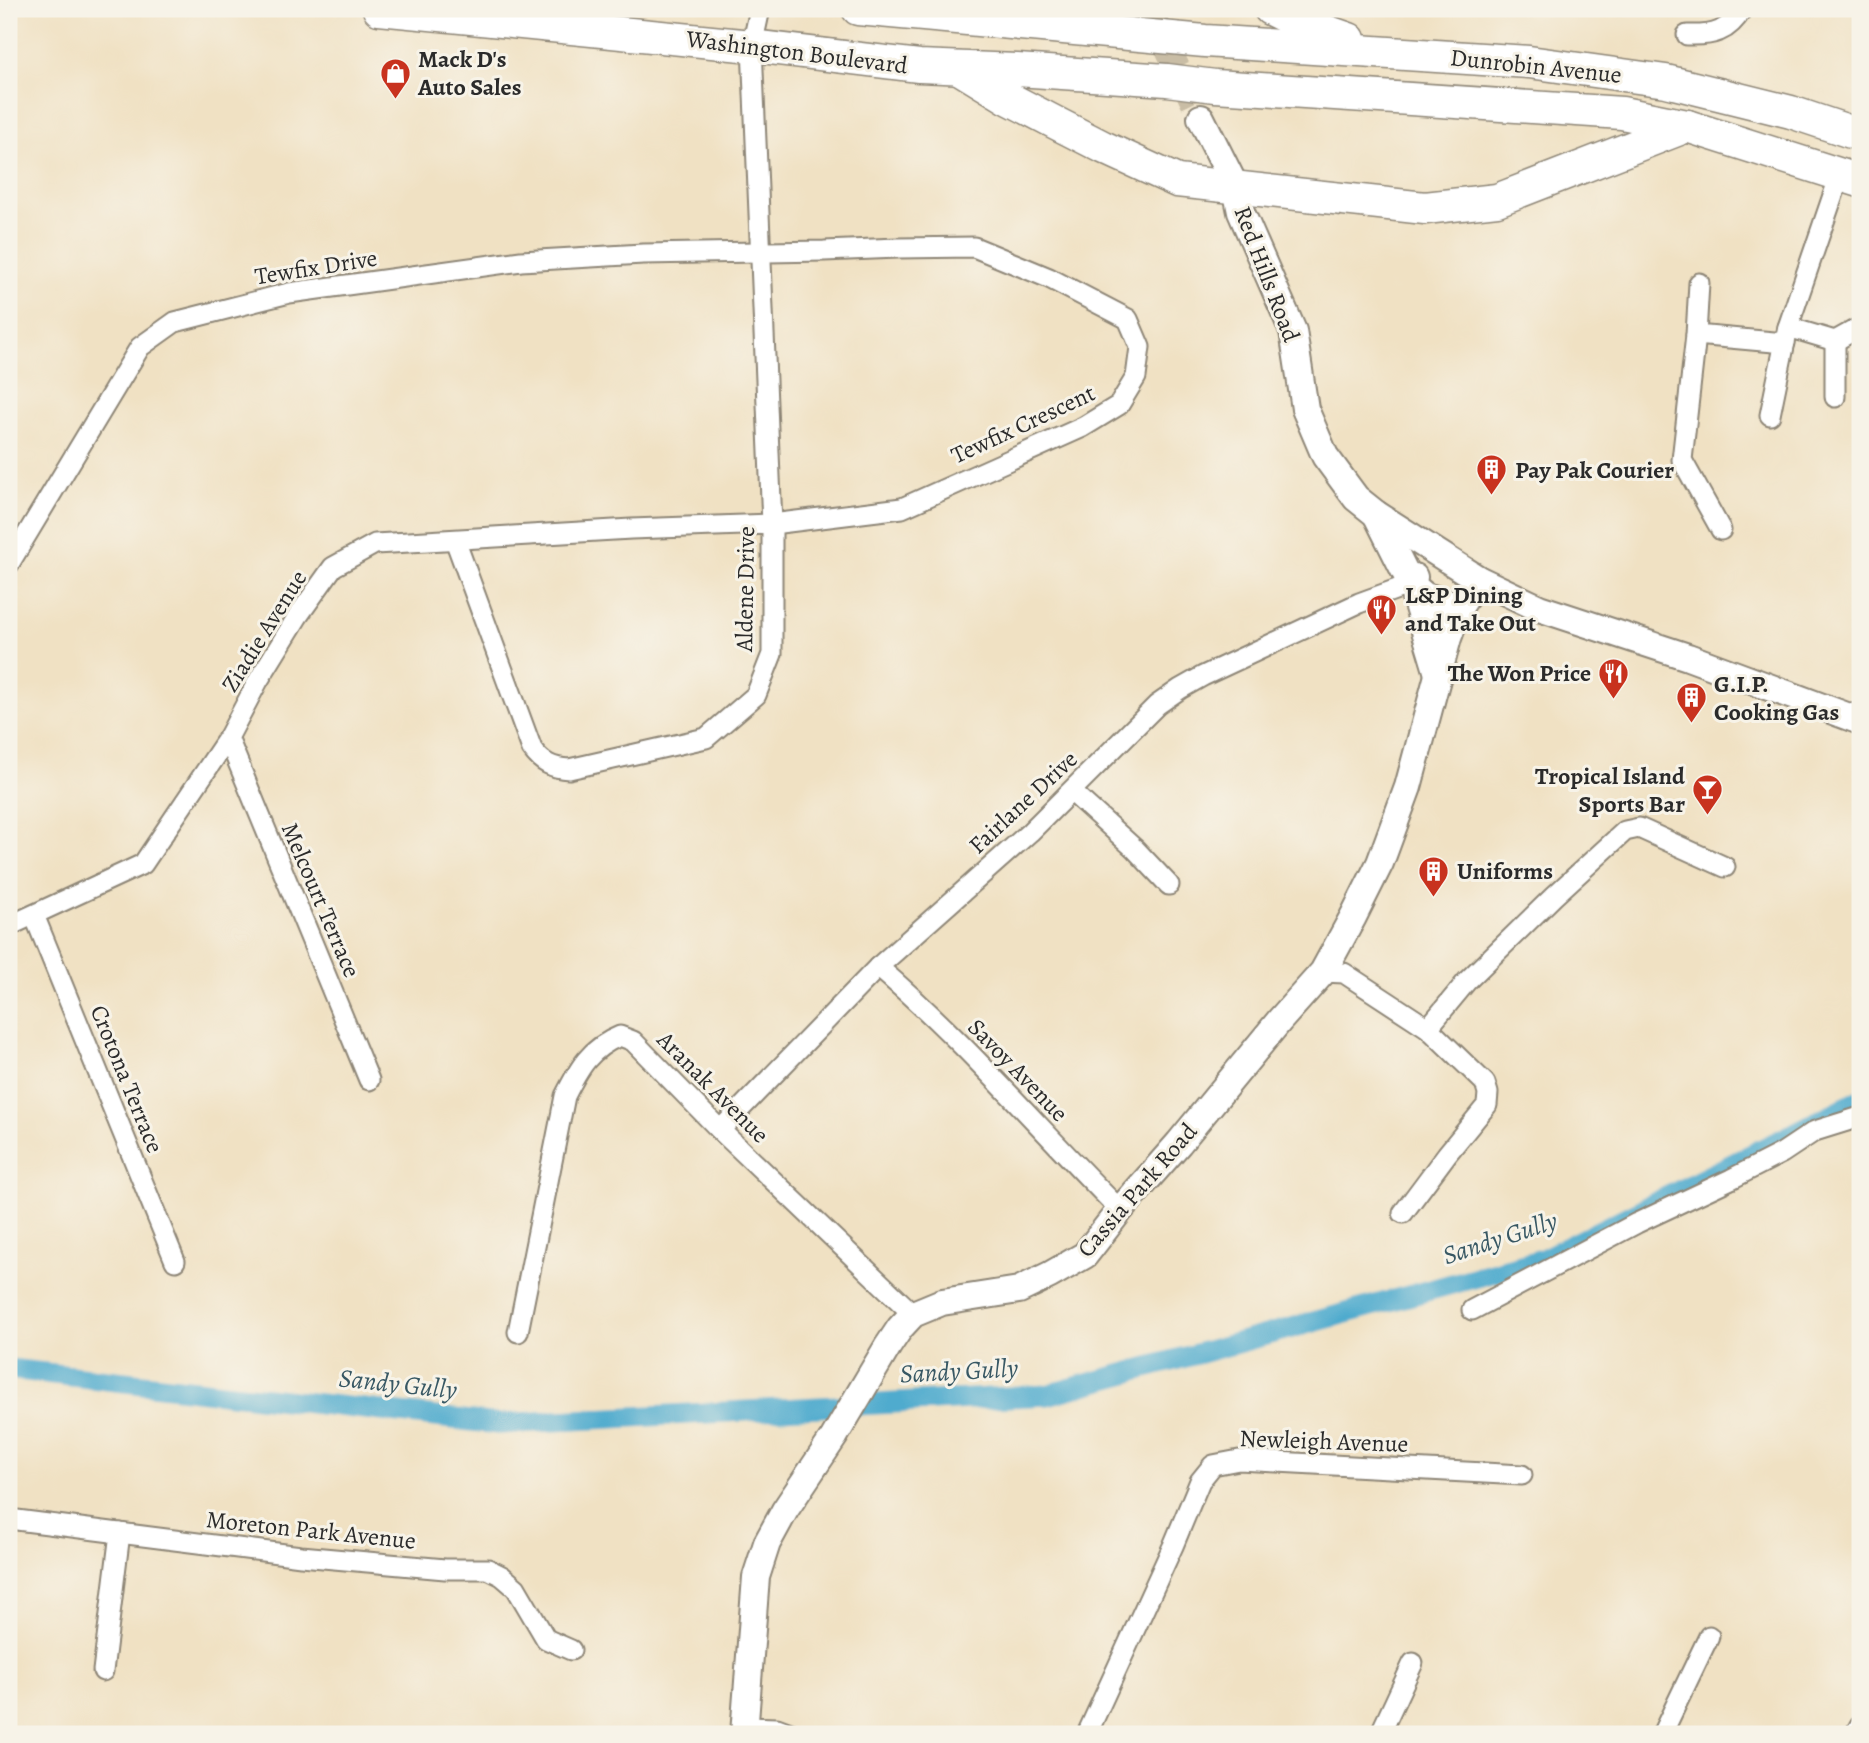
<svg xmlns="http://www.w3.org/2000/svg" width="1869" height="1743" font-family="Alegreya,serif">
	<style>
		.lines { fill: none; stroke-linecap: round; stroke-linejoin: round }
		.canal { stroke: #50abce; stroke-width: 21 }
		.secondary-tunnel { stroke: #c9bda5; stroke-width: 26; stroke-dasharray: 26 13; stroke-linecap: butt }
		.minor-casing { stroke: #8e8677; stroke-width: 23 }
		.secondary-casing { stroke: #8e8677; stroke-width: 30 }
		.trunk-casing { stroke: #8e8677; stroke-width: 35 }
		.minor { stroke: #fff; stroke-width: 19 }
		.secondary { stroke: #fff; stroke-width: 26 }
		.trunk { stroke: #fff; stroke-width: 32 }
		.labels { text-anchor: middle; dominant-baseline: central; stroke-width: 6; stroke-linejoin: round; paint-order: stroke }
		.street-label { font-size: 24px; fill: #2b2b2b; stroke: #f7f3e8 }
		.poi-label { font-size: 24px; font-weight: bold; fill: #2b2b2b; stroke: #f7f3e8; text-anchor: start }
		.water-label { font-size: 26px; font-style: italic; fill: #385864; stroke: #f7f3e8 }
	</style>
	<rect width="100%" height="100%" fill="#f7f3e8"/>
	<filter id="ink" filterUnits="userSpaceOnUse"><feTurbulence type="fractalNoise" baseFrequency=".0143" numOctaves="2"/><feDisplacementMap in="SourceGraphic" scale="14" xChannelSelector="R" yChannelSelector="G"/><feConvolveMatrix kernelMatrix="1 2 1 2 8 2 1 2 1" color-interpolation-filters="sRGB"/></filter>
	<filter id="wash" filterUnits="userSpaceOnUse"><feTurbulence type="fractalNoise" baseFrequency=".00686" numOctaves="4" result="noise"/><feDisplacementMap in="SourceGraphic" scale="28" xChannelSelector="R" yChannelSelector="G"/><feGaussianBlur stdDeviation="1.57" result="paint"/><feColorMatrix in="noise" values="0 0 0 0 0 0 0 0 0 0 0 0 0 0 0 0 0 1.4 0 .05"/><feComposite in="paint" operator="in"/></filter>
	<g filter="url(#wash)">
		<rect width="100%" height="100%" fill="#f0e1c3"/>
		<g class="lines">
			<!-- canal -->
			<path class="canal" d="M9,1369l489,55 549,-29 496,-136 317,-159"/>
		</g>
	</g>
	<g filter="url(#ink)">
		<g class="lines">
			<!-- secondary-tunnel -->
			<path class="secondary-tunnel" d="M1149,9l52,109"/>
			<defs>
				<g id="minor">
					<path d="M1687,35c26,1 42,-3 55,-26"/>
					<path d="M1699,283l-3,52 89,8"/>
					<path d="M1788,327l47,14 25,-14"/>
					<path d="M1696,335l-14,125 39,70"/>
					<path d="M1835,341v56"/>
					<path d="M1770,415l18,-88 52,-152"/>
					<path d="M455,540l77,209c10,14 20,19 37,20l137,-31 50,-43 16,-41v-130l-20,-478 8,-37"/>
					<path d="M9,564l131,-217 35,-25 114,-29 232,-32 122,-7 181,-3 74,-3 76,-1 75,31 79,41 12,28 -4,30 -17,28 -36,22 -181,81 -130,16 -141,5 -256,15 -42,23 -35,49 -40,65 -30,57 -85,126 -134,62"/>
					<path d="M228,738l141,342"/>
					<path d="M1072,792l63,57 34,36"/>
					<path d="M34,915l141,346"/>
					<path d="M878,967c87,74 161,162 242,243"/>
					<path d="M1323,972l21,1 84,55 57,55 3,10 -1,12 -40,49 -44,59"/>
					<path d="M1428,1028l39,-47 87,-85 71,-65 14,-3 86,39"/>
					<path d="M720,1130l158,-163 152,-135 127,-127 23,-16 23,-13 156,-73 52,-19"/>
					<path d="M1472,1310l165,-87 94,-44 51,-26 33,-22 45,-14"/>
					<path d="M518,1332l47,-236c14,-28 25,-48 55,-60l13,5 87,89 193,184"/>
					<path d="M9,1519l292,37 144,13h43l14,7 14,12 30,51 25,11"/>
					<path d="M103,1671l17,-138"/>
					<path d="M745,1727l32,1 16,6"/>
					<path d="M1087,1734l86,-188 27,-65 13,-16 26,-5 283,15"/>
					<path d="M1380,1734l33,-71"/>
					<path d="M1662,1734l47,-98"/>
					<path d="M1855,1734l5,-9"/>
				</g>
				<g id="secondary">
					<path d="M1201,118l35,70 5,24 52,119 12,78 20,47 31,42 20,16 102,65 61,29 149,49 172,64"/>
					<path d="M1376,514l35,70 27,90"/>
					<path d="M1414,577l-3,7 14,12 35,10"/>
					<path d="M744,1734l12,-157 11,-34 18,-33 49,-73 54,-91 12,-18 13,-14 29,-12 77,-12 31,-15 35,-20 35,-45 59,-67 101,-123 43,-48 30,-55 27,-54 28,-76 40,-149 12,-32 18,-27"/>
				</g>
				<g id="trunk">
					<path d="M379,9l373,37 167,20 98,4 150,10 48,6 407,27 65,13 173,55"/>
					<path d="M858,9l347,32 324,21 137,19 125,31 69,23"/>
					<path d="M1270,9l16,8 63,22"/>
					<path d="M959,68l49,30 48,25 47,24 74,34 248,27 72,-8 190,-74"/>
				</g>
			</defs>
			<!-- minor casing -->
			<use href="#minor" class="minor-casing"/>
			<!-- secondary casing -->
			<use href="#secondary" class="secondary-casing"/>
			<!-- trunk casing -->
			<use href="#trunk" class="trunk-casing"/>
			<!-- minor -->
			<use href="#minor" class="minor"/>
			<!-- secondary -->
			<use href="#secondary" class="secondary"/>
			<!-- trunk -->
			<use href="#trunk" class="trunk"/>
		</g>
	</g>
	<!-- icons -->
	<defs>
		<symbol id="shop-pin" viewBox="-11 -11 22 30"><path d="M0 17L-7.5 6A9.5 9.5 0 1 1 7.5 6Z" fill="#c8321e" stroke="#f7f3e8"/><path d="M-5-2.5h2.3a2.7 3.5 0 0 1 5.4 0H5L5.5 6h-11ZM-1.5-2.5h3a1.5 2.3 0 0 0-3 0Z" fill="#fff"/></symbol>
		<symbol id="building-pin" viewBox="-11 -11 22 30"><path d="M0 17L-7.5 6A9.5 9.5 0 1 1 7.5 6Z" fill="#c8321e" stroke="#f7f3e8"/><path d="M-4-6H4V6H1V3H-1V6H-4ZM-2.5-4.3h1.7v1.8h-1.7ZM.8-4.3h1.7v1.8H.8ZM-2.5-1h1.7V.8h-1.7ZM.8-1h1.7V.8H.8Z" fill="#fff"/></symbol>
		<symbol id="restaurant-pin" viewBox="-11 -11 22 30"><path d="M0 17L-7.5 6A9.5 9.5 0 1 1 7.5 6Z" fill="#c8321e" stroke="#f7f3e8"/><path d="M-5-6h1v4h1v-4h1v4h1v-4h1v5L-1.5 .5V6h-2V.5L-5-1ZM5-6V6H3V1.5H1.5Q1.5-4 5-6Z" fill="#fff"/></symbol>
		<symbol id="bar-pin" viewBox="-11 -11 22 30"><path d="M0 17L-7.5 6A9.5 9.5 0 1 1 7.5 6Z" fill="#c8321e" stroke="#f7f3e8"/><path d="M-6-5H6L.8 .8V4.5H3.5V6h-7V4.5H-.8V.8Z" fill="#fff"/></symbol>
	</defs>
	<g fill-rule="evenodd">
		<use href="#shop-pin" x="378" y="56" width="35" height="47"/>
		<use href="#building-pin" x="1474" y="452" width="35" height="47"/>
		<use href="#restaurant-pin" x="1364" y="592" width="35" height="47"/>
		<use href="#restaurant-pin" x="1596" y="656" width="35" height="47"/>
		<use href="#building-pin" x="1674" y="680" width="35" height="47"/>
		<use href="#bar-pin" x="1690" y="772" width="35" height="47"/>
		<use href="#building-pin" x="1416" y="854" width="35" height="47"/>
	</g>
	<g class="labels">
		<!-- street labels -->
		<g class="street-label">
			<text transform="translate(797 52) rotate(7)">Washington Boulevard</text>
			<text transform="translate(1536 66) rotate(6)">Dunrobin Avenue</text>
			<text transform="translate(316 267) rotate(-9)">Tewfix Drive</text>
			<text transform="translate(1267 274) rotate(69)">Red Hills Road</text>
			<text transform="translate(1023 424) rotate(-25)">Tewfix Crescent</text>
			<text transform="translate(745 589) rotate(-89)">Aldene Drive</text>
			<text transform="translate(264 631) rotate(-58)">Ziadie Avenue</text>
			<text transform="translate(1023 802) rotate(-43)">Fairlane Drive</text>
			<text transform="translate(321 900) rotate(67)">Melcourt Terrace</text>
			<text transform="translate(1018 1070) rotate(46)">Savoy Avenue</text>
			<text transform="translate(127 1079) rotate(68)">Crotona Terrace</text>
			<text transform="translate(713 1087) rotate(45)">Aranak Avenue</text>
			<text transform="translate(1137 1190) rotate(-49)">Cassia Park Road</text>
			<text transform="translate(1324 1441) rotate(2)">Newleigh Avenue</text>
			<text transform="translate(311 1530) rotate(6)">Moreton Park Avenue</text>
		</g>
		<!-- poi labels -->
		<g class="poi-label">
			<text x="418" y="59">Mack D's<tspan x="418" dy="28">Auto Sales</tspan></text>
			<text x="1515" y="470">Pay Pak Courier</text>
			<text x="1405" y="595">L&amp;P Dining<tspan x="1405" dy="28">and Take Out</tspan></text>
			<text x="1591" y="673" text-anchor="end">The Won Price</text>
			<text x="1714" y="684">G.I.P.<tspan x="1714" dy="28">Cooking Gas</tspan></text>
			<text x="1685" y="776" text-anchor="end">Tropical Island<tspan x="1685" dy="28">Sports Bar</tspan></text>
			<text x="1457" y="871">Uniforms</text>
		</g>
		<!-- water labels -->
		<g class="water-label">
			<text transform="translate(1500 1238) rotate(-18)">Sandy Gully</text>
			<text transform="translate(959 1371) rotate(-3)">Sandy Gully</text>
			<text transform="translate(398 1384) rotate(6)">Sandy Gully</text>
		</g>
	</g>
	<!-- margin -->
	<rect width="1869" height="1743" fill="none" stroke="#f7f3e8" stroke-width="35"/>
</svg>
